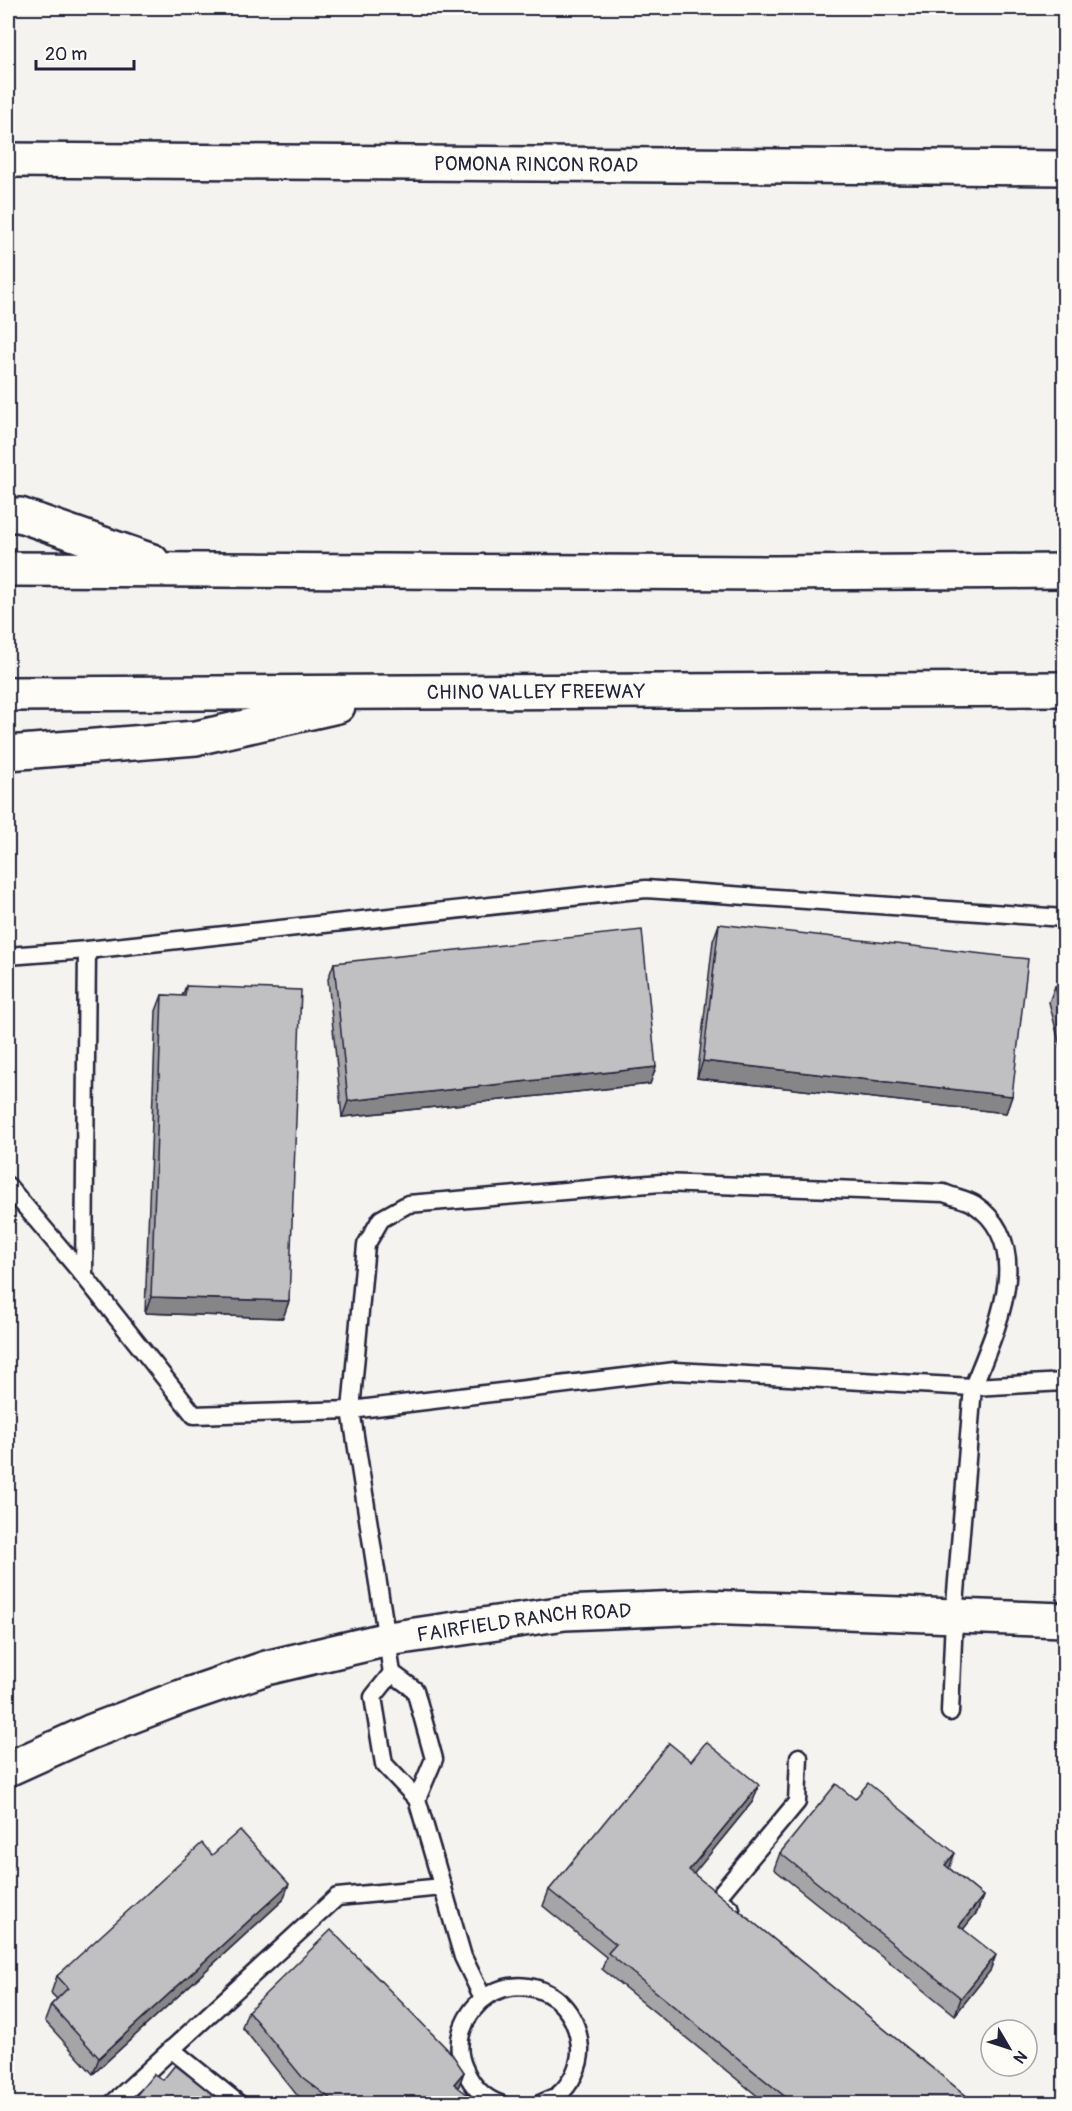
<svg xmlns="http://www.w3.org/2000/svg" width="1072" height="2111" font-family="Pangolin,sans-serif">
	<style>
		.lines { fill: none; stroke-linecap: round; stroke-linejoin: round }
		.lane-casing { stroke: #22223b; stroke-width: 21 }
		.street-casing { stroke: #22223b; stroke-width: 38 }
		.secondary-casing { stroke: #22223b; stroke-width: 38 }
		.highway-casing { stroke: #22223b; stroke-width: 38 }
		.lane { stroke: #fdfcf7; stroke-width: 16 }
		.street { stroke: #fdfcf7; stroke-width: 33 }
		.secondary { stroke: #fdfcf7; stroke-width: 33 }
		.highway { stroke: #fdfcf7; stroke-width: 33 }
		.wall { fill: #a5a4a7; stroke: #22223b; stroke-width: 1.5 }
		.shaded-wall { fill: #868688; stroke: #22223b; stroke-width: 1.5 }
		.building { fill: #c0bfc2; stroke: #22223b; stroke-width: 1.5 }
		.labels { text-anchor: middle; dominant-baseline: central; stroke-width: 6; stroke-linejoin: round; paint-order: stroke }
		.street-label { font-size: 20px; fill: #22223b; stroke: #fdfcf7 }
	</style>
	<rect width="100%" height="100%" fill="#f4f3ef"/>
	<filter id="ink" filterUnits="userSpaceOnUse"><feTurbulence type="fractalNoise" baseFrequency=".0167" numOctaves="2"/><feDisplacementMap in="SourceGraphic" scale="12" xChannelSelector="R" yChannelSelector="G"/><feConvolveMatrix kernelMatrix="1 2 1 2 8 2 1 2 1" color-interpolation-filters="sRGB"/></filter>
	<g filter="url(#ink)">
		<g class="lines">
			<defs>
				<g id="lane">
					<path d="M8,956l79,-6 559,-61 418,29"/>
					<path d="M661,1183l283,10c9,4 22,6 30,11 64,43 20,129 -1,183l-298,-16 -324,39 15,-165 15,-26 27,-15z"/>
					<path d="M8,1186l76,90 110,139 157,-5 41,263"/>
					<path d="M84,1276l3,-326"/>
					<path d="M950,1712l4,-95 19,-230 91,-5"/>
					<path d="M417,1799l17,-40 -19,-69 -23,-17 -19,24 11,67 33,35 46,158 20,41"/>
					<path d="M731,1909l-14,-11 80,-96 2,-45"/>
					<path d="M171,2049l68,55"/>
					<path d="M112,2104l225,-207 106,-10"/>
					<path d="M500,2104c-17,-6 -28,-18 -35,-34 -6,-12 -7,-27 -3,-40 23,-66 113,-55 118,18 1,17 -9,37 -23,48 -5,3 -11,5 -17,8"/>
				</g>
				<g id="street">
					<path id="s1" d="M8,160l1056,8"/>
				</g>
				<g id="secondary">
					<path id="s2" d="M8,1769l82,-37 91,-35 85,-29 122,-29 177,-26 140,-6 359,13"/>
				</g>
				<g id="highway">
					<path d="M8,515h12l132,46"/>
					<path d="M8,569l766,4 290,-2"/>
					<path id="s3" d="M8,694l1056,-5"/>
					<path d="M8,753l188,-15 142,-32"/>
				</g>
			</defs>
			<!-- lane casing -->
			<use href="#lane" class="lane-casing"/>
			<!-- street casing -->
			<use href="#street" class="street-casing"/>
			<!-- secondary casing -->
			<use href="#secondary" class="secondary-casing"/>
			<!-- highway casing -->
			<use href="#highway" class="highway-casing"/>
			<!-- lane -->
			<use href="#lane" class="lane"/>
			<!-- street -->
			<use href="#street" class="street"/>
			<!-- secondary -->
			<use href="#secondary" class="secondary"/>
			<!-- highway -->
			<use href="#highway" class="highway"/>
		</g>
		<!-- wall -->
		<g class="wall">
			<path d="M719,924l293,172 -6,17 -309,-35 16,-137z"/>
			<path d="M334,963l322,104 -6,17 -308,33 -14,-138z"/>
			<path d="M1065,983v82l-16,-63 6,-16z"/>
			<path d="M186,986l103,315 -6,17 -138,-5 11,-302 6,-16 20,1z"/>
			<path d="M691,1761l62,40 -60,73 282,229h-209l-164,-134 4,-12 -63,-51 6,-16z"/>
			<path d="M855,1799l94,69 34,28 -6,16 -14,17 27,42 -35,44 -181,-146 6,-16z"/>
			<path d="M212,1855l71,45 -190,174 -48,-53 6,-16 6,-6 -6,-6 6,-17z"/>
			<path d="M248,2011l216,61 -6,16 20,15h-169l-13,-9 -54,-67z"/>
		</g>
		<!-- shaded-wall -->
		<g class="shaded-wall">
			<path d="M703,1061l309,35 -6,17 -309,-35z"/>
			<path d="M656,1067l-6,17 -308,33 6,-16z"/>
			<path d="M151,1297l138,4 -6,17 -138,-5z"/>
			<path d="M759,1785l-6,16 -70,86 6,-17z"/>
			<path d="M955,1853l-6,16 -4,-4z"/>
			<path d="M289,1884l-6,16 -190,174 6,-16z"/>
			<path d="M983,1896l-6,16 -24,30 6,-16z"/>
			<path d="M996,1955l-6,16 -35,44 6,-17z"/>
			<path d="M464,2072l-6,16 -4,-4z"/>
		</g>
		<!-- building -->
		<g class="building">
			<path d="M719,924l309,35 -16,137 -309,-35z"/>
			<path d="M642,930l14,137 -308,34 -14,-138z"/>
			<path d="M1065,983v41l-10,-38z"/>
			<path d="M186,986l115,4 -12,311 -138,-4 11,-302 23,1z"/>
			<path d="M706,1742l53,43 -70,85 286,233h-182l-185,-150 8,-9 -67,-54 120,-147 22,18z"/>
			<path d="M868,1783l87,70 -10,12 38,31 -24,30 37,29 -35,43 -181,-145 56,-69 19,15z"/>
			<path d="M240,1830l49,54 -190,174 -48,-53 17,-17 -11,-12 145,-133 10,12z"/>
			<path d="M331,1930l121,124 12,18 -10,12 24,19h-142l-34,-26 -54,-66z"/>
			<path d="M175,2065l48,38h-93l24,-29 9,6z"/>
		</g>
	</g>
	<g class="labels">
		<!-- street labels -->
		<g class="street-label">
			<text stroke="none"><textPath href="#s1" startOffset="528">POMONA RINCON ROAD</textPath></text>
			<text stroke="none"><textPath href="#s3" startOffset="528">CHINO VALLEY FREEWAY</textPath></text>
			<text stroke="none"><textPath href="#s2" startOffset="540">FAIRFIELD RANCH ROAD</textPath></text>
		</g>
	</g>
	<!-- margin -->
	<rect width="1072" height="2111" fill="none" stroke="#fdfcf7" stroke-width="30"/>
	<rect x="15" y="15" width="1042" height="2081" fill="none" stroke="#22223b" stroke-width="2" filter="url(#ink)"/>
	<!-- north arrow -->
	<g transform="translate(1009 2048) rotate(129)"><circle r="28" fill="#fdfcf7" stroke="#a5a5ac" stroke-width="1.5"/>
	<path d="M0-4.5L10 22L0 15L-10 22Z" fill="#22223b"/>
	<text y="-9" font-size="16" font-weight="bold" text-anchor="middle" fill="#22223b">N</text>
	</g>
	<!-- scale -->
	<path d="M36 60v9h98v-9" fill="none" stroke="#22223b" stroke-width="3"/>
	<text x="45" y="60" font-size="18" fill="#22223b" stroke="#fdfcf7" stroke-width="4.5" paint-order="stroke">20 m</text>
</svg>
